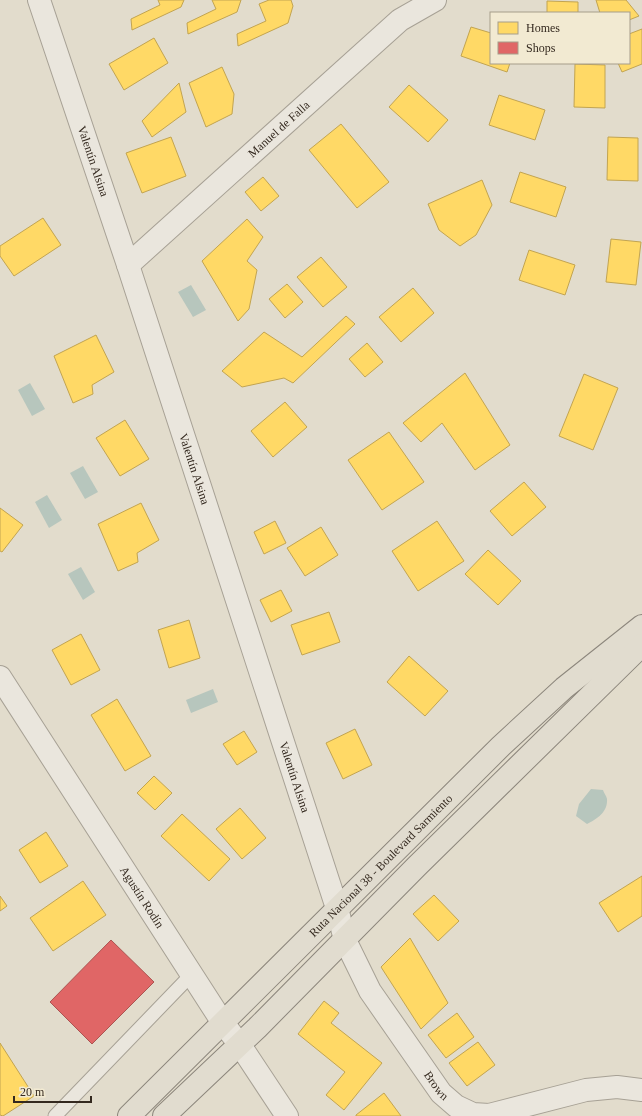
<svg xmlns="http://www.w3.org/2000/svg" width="642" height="1116" font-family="Georgia,serif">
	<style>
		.water { fill: #b7c6bd }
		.homes { fill: #ffd966; stroke: #c2a451 }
		.shops { fill: #e06666; stroke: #ac5451 }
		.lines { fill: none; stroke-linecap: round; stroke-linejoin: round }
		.service-casing { stroke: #a7a195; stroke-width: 15 }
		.minor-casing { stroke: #a7a195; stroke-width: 24 }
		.primary-casing { stroke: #8c867c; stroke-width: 24 }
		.service { stroke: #eae6dd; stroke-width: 13 }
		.minor { stroke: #eae6dd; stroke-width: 22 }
		.primary { stroke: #e1dccf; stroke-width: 22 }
		.labels { text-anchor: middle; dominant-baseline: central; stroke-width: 4; stroke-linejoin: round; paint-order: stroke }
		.street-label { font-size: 12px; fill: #34291f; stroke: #f2ead2 }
	</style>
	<rect width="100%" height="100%" fill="#e2dccc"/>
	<!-- water -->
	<g class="water">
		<path d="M191,285l15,25 -13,7 -15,-25z"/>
		<path d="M30,383l15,26 -13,7 -14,-26z"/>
		<path d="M83,466l15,26 -13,7 -15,-26z"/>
		<path d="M47,495l15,25 -13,8 -14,-26z"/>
		<path d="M81,567l14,25 -12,8 -15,-26z"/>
		<path d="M213,689l5,13 -27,11 -5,-13z"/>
		<path d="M591,789l12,1c1,3 4,7 4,9 1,13 -10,20 -20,25l-11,-8 3,-12z"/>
	</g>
	<!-- homes -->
	<g class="homes">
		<path d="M158,0h26l-3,7 -49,23 -1,-11 29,-14z"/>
		<path d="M212,0h29l-4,12 -49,22 -1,-11 29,-14z"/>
		<path d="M269,0h22l2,6 -5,17 -50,23 -1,-12 29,-13 -7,-17z"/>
		<path d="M596,0h30l13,16 -10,4v-7h-29z"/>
		<path d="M547,1l31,1v11h-31z"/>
		<path d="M471,27l20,6v30h19l-3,9 -46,-16z"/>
		<path d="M642,29v35l-20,8 -4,-9h11v-29z"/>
		<path d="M154,38l14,25 -44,27 -15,-26z"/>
		<path d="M575,64l30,1v43l-31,-1z"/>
		<path d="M222,67l12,27 -2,20 -26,13 -17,-44z"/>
		<path d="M179,83l7,29 -34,25 -10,-16z"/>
		<path d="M409,85l39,35 -20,22 -39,-35z"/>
		<path d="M499,95l46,15 -10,30 -46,-15z"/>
		<path d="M341,124l48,58 -32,26 -48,-58z"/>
		<path d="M171,137l15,39 -44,17 -16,-40z"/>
		<path d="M608,137l30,1v43l-31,-1z"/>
		<path d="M520,172l46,15 -10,30 -46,-15z"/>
		<path d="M263,177l16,19 -18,15 -16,-19z"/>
		<path d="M482,180l10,25 -16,30 -16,11 -21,-16 -11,-26z"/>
		<path d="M43,218l18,27 -47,31 -14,-20v-10z"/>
		<path d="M247,219l16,18 -16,24 10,9 -8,39 -11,12 -36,-60z"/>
		<path d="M611,239l30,3 -5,43 -30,-3z"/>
		<path d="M529,250l46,15 -10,30 -46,-15z"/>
		<path d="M321,257l26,30 -24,20 -26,-30z"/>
		<path d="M287,284l16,18 -18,16 -16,-19z"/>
		<path d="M413,288l21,25 -33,29 -22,-25z"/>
		<path d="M346,316l9,8 -62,59 -9,-5 -42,9 -20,-16 42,-39 38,25z"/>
		<path d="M96,335l18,37 -22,13 1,9 -20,9 -19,-47z"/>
		<path d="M367,343l16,19 -18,15 -16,-18z"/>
		<path d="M465,373l45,72 -35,25 -33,-47 -21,19 -18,-19z"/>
		<path d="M584,374l34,14 -25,62 -34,-14z"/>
		<path d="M285,402l22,25 -34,30 -22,-26z"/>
		<path d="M125,420l24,39 -29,17 -24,-38z"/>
		<path d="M389,432l35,50 -42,28 -34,-50z"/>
		<path d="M524,482l22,25 -34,29 -22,-25z"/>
		<path d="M141,503l18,37 -22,13 1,9 -20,9 -20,-47z"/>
		<path d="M0,508l23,17 -21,27 -2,-1z"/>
		<path d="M275,521l11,22 -22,11 -10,-22z"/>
		<path d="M437,521l27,40 -46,30 -26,-40z"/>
		<path d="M321,527l17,28 -33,21 -18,-28z"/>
		<path d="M488,550l33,31 -23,24 -33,-31z"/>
		<path d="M281,590l11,21 -21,11 -11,-22z"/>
		<path d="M329,612l11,30 -38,13 -11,-30z"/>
		<path d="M189,620l11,38 -31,10 -11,-38z"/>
		<path d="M81,634l19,36 -29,15 -19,-35z"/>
		<path d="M409,656l39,35 -23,25 -38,-34z"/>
		<path d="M117,699l34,57 -26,15 -34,-56z"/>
		<path d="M355,729l17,36 -29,14 -17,-36z"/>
		<path d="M244,731l13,21 -20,13 -14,-21z"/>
		<path d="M154,776l18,17 -17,17 -18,-17z"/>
		<path d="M240,808l26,30 -24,21 -26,-30z"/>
		<path d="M182,814l48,45 -21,22 -48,-45z"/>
		<path d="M46,832l22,34 -28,17 -21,-33z"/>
		<path d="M642,876v40l-24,16 -19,-29z"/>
		<path d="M83,881l23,34 -53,36 -23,-33z"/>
		<path d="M434,895l25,26 -21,20 -25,-27z"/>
		<path d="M0,896l7,10 -7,5z"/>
		<path d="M410,938l38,65 -27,26 -40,-62z"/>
		<path d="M324,1001l15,12 -8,10 51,40 -38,47 -18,-15 19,-23 -47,-38z"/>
		<path d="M457,1013l17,24 -28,21 -18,-23z"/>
		<path d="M478,1042l17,23 -28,21 -18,-23z"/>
		<path d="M0,1043l34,53 -31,20 -3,-1z"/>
		<path d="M384,1093l17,23h-45v-1z"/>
	</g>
	<!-- shops -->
	<path class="shops" d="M111,940l43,42 -62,62 -42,-42z"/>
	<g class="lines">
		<defs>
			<path id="service" d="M55,1116l137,-142"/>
			<g id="minor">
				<path id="s1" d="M39,0l89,265 209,643 8,32 25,51 71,102 15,13 17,8 16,1 97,-25 31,-3 25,3"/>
				<path id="s2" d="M128,265l272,-245 35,-20"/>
				<path id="s3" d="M0,677l223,346 17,22 47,71"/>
			</g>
			<g id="primary">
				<path id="s4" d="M129,1116l372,-370 63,-58 78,-62"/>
				<path d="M164,1116l93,-88 160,-162 225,-221"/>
			</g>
		</defs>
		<!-- service casing -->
		<use href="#service" class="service-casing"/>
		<!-- minor casing -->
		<use href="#minor" class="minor-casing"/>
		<!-- primary casing -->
		<use href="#primary" class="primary-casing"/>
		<!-- service -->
		<use href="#service" class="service"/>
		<!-- minor -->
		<use href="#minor" class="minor"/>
		<!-- primary -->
		<use href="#primary" class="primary"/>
	</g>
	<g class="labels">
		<!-- street labels -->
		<g class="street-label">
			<text stroke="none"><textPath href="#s2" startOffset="203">Manuel de Falla</textPath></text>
			<text stroke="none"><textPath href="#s1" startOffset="170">Valentín Alsina</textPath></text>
			<text stroke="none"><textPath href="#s1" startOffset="494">Valentín Alsina</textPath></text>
			<text stroke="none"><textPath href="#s1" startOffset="818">Valentín Alsina</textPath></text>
			<text stroke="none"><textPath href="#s4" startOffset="355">Ruta Nacional 38 - Boulevard Sarmiento</textPath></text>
			<text stroke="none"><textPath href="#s3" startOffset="262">Agustín Rodín</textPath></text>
			<text stroke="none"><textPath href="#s1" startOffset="1161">Brown</textPath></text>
		</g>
	</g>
	<!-- legend -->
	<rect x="490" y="12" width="140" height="52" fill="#f2ead2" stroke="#a69d8a"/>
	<rect x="498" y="22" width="20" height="12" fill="#ffd966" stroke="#a69d8a"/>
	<text x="526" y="32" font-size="12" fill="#34291f">Homes</text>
	<rect x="498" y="42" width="20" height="12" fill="#e06666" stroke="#a69d8a"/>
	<text x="526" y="52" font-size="12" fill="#34291f">Shops</text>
	<!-- scale -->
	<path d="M14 1096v6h77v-6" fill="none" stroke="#34291f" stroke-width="2"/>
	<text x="20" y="1096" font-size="12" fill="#34291f" stroke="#f2ead2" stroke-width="3" paint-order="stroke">20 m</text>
</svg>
